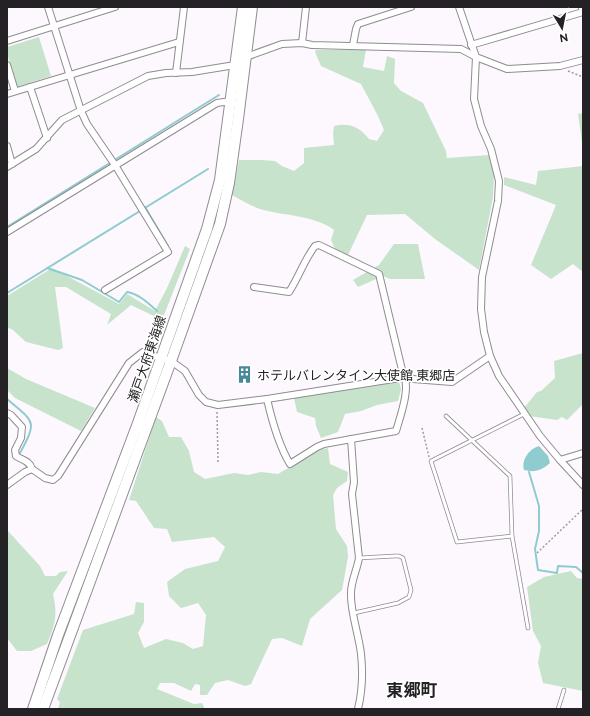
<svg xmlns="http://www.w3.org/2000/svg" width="590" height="716" font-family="Raleway,'Noto Sans JP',sans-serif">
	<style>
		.green { fill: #c8e3cc }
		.water { fill: #8eccd0 }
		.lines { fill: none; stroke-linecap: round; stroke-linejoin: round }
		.stream { stroke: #8eccd0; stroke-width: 2 }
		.service-casing { stroke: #908c91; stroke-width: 4.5 }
		.minor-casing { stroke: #908c91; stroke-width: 8 }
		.tertiary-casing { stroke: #908c91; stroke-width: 10 }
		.primary-casing { stroke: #908c91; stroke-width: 12 }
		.path { stroke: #a19da2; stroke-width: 1.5; stroke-dasharray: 2 2; stroke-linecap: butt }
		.service { stroke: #fff; stroke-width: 3 }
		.minor { stroke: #fff; stroke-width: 6 }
		.tertiary { stroke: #fff; stroke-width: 8 }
		.primary { stroke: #fff; stroke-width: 10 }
		.labels { text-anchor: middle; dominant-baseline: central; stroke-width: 3.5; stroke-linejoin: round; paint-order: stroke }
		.street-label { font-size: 13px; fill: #242224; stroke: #fff }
		.poi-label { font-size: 13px; fill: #242224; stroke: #fff; text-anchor: start }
		.district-label { font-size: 17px; font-weight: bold; fill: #242224; stroke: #fff }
	</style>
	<rect width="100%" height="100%" fill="#fdf7fe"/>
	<!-- green -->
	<g class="green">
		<path d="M39,37l12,39 -34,11 -10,-34v-6z"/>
		<path d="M316,50h50l-3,17 21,4 3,-15 8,3 -1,24 7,8 22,12 23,48 1,7 42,-3 5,20 -1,22 -14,73 -44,-31 -30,-25 -38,1 -19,40 -12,-4 -5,-11 3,-10c-20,-15 -50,-14 -74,-21 -9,-3 -19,-9 -28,-14l7,-35h23l13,1 7,5 12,5 10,-8v-15l30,-3 -1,-12 1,-7c15,-4 26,1 35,13l8,2 7,-11 -6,-14 -17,-32 -40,-18 -6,-14z"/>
		<path d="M583,113v36l-5,-35z"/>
		<path d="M583,166v106l-10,-8 -22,15 -20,-14 25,-60 -52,-20v-8l32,8 2,-14z"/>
		<path d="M394,244h24l7,35h-35l-7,-3 -25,11 -5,-7 26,-15z"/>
		<path d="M185,246l5,3 -28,71 -31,-15 -24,20 4,-11 -45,-27h-11l8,61 -5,2 -32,-8 -13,-12 -6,-3v-31l45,-28 67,36 8,-10 28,17 12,-23z"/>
		<path d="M583,353v51l-16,16 -5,-3 -5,3 -28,-4 -5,-8 13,-16 4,-1 14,-13 -1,-17z"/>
		<path d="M7,368l19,11 69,29 -14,23 -66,-33 -8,-8z"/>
		<path d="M399,382l2,7 -3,12 -21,4 -16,6 -16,3 -7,18 -17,6 -5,-12 -1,-8 -18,-6 -3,-14z"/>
		<path d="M156,417l6,4 7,16h12l8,14 5,21 11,7 29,-6 14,2 13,-3 17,2 40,-24 10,-2 2,16 18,8 -1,9 -10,7 -4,7 3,34 11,17 1,11 -6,33 -32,29 -8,27 -20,-8 -10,1 -21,45 -6,2 -17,-6 -13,3 -8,12h-7v-10l-5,-1 -4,7 -17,-8h-14l-3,6 37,15 8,-1 3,6h-147l2,-7 -3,-3 26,-69 51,-16 2,-12 8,1v19l-6,11 6,15 22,-9 17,4 10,6 10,-3 3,-31 -8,-12 -17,5 -12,-12 -2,-14 18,-13 33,-8 7,-14 -11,-10 -42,5 -5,-13 -13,-1 -18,-27 -7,-1z"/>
		<path d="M7,530l33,36 5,10h11l4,-4 8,-1 -15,23c5,23 2,30 -6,50l-16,7h-14l-10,-13z"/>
		<path d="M571,571l6,7 6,1v112l-40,-8 -5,-20 3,-17 -8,-15 -6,-44 17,-10z"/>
	</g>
	<!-- water -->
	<path class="water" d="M539,446l9,10 2,7c-8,7 -15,10 -26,7 -3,-10 5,-21 15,-24z"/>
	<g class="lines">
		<!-- stream -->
		<g class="stream">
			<path d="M145,207l23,39"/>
			<path d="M7,227l212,-132"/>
			<path d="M47,268l35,12 37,22 8,-10c12,2 21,11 30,19"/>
			<path d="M7,293l201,-124"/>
			<path d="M7,399c27,23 31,21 13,54"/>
			<path d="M529,472l10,34v25l-4,18 3,21 19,3 1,-7 18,1 7,6"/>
		</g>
		<defs>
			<g id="service">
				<path d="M446,416l64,60 2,60 16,92"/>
				<path d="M512,536l-55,6 -26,-81 93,-47"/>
				<path d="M354,613l44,-10 11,-6 2,-7 -8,-32 -4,-2h-4l-36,2"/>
				<path d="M558,709l6,-19"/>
			</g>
			<g id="minor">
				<path d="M48,7l33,104 6,13 28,41 53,87 -63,38"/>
				<path d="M459,7l17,50 -2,42 7,27 10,23 8,32 -1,20 -16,76 -1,32 3,23 6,24 9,20 41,60 20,24 23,25"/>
				<path d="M7,41l108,-34"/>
				<path d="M302,43l4,-36"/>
				<path d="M353,45l3,-16 2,-5 53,-17"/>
				<path d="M471,45l112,-33"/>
				<path d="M246,57l36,-13 20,-1 10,2 149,4 15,8 31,12 53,-3 23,-6"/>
				<path d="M7,65l8,26"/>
				<path d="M176,73l8,-66"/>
				<path d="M30,87l17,51"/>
				<path d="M7,94l172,-52"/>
				<path d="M7,146l5,18"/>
				<path d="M7,167l29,-18 26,-29 86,-44 18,-3 26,-1 43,-7"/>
				<path d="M7,232l210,-129 14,-2"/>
				<path d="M254,287l35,5c10,-15 15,-32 26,-46l4,-1 60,29 24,100c8,12 -2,40 -6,54l-1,3 -72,13 -7,3 -27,17c-12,-20 -18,-43 -23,-65"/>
				<path d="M7,413l4,2 11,12 -1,11 -6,12 1,6c6,4 14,5 16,13"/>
				<path d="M351,439l3,43 -2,12 7,64c-2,12 -8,23 -8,35 -1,18 8,42 10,61 2,18 1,38 -3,55"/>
				<path d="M560,460l23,-7"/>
				<path d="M7,485l18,-13 7,-3 13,9 8,2 5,-4 71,-113 14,-11 28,9 14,10 14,24 7,7 12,3 49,-6 133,-21 52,4 38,-26"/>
			</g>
			<path id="tertiary" d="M583,7v1"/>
			<g id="primary">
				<path d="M33,709l25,-74 80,-212 69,-194 13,-49 23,-173"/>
				<path d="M43,709l128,-348 49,-137 9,-41 9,-64 14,-112"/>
			</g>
		</defs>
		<!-- service casing -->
		<use href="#service" class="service-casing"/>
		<!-- minor casing -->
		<use href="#minor" class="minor-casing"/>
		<!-- tertiary casing -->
		<use href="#tertiary" class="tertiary-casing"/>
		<!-- primary casing -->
		<use href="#primary" class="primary-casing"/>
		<!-- path -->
		<g class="path">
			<path d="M568,71l15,6"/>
			<path d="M217,412l1,50"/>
			<path d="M422,428l7,29"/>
			<path d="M537,553l46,-44"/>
		</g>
		<!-- service -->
		<use href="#service" class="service"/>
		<!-- minor -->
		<use href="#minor" class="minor"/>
		<!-- tertiary -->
		<use href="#tertiary" class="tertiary"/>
		<!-- primary -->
		<use href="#primary" class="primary"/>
	</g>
	<!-- icons -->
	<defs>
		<symbol id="building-bare" viewBox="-9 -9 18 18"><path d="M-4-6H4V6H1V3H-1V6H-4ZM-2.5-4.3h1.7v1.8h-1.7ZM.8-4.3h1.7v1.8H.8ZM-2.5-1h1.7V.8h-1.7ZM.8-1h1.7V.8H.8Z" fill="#468999" stroke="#fff" stroke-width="2.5" paint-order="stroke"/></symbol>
	</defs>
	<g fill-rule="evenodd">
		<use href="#building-bare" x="232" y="362" width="25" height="25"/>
	</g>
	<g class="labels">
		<!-- street labels -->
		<g class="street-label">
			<text transform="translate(147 359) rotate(-71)">瀬戸大府東海線</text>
		</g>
		<!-- poi labels -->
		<g class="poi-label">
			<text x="257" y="375">ホテルバレンタイン大使館 東郷店</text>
		</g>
		<!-- district labels -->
		<g class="district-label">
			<text x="412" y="690">東郷町</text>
		</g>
	</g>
	<!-- border -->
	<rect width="590" height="716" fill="none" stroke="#242224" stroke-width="16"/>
	<!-- north arrow -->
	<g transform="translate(562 28) rotate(170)" stroke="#ffffff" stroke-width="3" paint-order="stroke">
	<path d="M0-3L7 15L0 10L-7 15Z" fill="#242224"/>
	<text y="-6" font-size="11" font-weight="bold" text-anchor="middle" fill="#242224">N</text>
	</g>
</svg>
